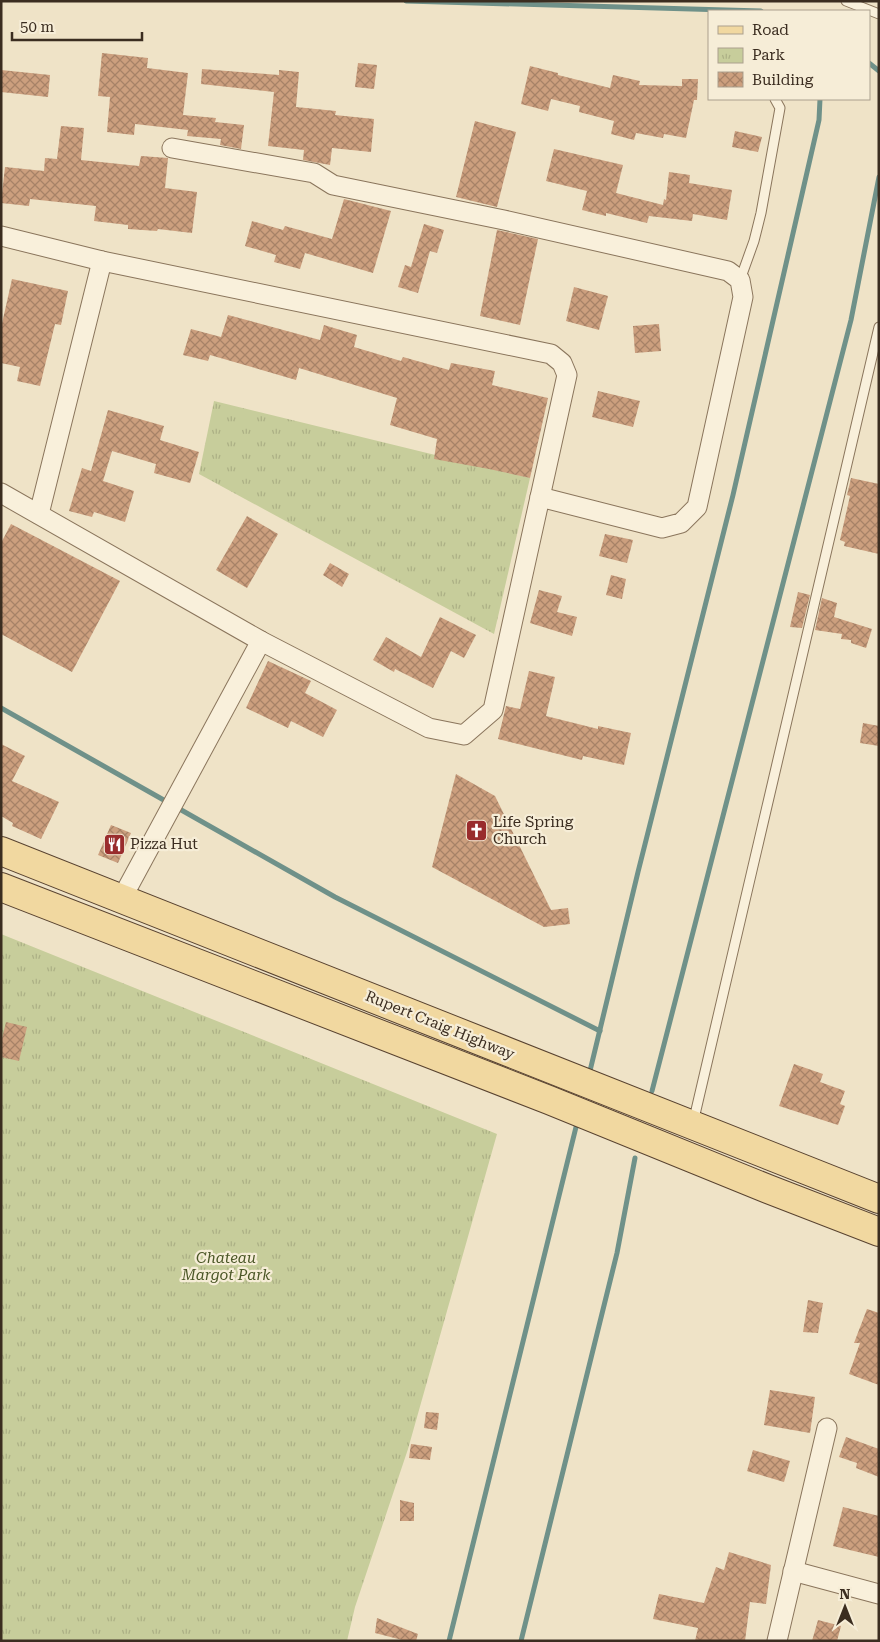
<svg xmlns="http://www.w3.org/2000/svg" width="880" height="1642" font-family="'Roboto Serif',serif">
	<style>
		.park { fill: url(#park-tufts) }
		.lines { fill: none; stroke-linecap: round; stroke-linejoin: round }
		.stream { stroke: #6f9189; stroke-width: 5 }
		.building { fill: url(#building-cross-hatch) }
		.lane-casing { stroke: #8a755c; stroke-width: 11 }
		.street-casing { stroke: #8a755c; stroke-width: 21 }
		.primary-casing { stroke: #594330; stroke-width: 30 }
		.lane { stroke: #f9f0db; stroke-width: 9 }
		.street { stroke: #f9f0db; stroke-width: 19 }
		.primary { stroke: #f1d8a0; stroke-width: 28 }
		.labels { text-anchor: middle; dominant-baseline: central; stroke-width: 4.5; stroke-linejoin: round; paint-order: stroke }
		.poi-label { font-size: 15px; fill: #3b2d20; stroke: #f6edd7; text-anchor: start }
		.street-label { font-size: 15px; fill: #3b2d20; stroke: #f6edd7 }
		.park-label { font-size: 15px; font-style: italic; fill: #4b5727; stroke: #f6edd7 }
	</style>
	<defs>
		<pattern id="park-tufts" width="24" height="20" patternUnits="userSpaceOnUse" patternTransform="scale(1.25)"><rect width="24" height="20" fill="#c7cd9b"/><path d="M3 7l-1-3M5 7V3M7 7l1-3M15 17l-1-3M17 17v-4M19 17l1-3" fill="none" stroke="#acb085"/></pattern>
		<pattern id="building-cross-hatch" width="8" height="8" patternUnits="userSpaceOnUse" patternTransform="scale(1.25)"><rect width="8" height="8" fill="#cc9f7e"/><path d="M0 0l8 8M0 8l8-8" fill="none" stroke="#a78267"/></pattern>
	</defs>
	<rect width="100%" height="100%" fill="#efe3c7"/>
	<!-- park -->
	<g class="park">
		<path d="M214,401l316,77 -36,156 -295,-160z"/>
		<path d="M1,934l496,200 -89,315 -53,158 -8,34h-346z"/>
	</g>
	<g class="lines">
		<!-- stream -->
		<g class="stream">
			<path d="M406,1l355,10"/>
			<path d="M869,63l10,8"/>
			<path d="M1,708l168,95"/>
			<path d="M176,807l159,90 265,134"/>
			<path d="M589,1075l49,-203 95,-377 86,-375 1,-21"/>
			<path d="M652,1091l199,-771 28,-143"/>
			<path d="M449,1641l129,-522"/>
			<path d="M521,1641l96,-388 18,-95"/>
		</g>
	</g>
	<!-- building -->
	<g class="building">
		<path d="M102,53l46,5 -1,10 41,5 -5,42 33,3 -1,4 29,3 -3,24 -21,-4 1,-6 -34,-3 1,-6 -53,-6 -1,11 -27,-3 3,-35 -12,-1z"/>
		<path d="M358,63l19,2 -3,24 -19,-2z"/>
		<path d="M530,66l28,7v2l52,13 3,-13 27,6 -1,4 43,1v-7h16l-1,21h-3l-8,38 -22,-4 -1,4 -27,-5 -2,7 -23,-6 3,-13 -35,-9 1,-6 -29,-7 -3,12 -27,-7z"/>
		<path d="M202,69l77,6v-5l20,2 -3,35 40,4 -1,4 39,4 -3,33 -39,-4 -2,17 -27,-5 1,-10 -36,-4 6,-54 -73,-8z"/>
		<path d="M1,70l49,5 -2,22 -47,-5z"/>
		<path d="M475,121l41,11 -19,75 -41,-10z"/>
		<path d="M61,126l23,2 -3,32 58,6 2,-10 27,2 -3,30 32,4 -5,41 -34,-4 -1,2 -29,-2v-4l-34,-4 2,-15 -66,-7 -1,7 -28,-3 4,-36 39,4 1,-13 12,1z"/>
		<path d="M735,131l27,6 -4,15 -26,-5z"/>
		<path d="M554,149l69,16 -7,28 47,12 1,-6 2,1 3,-28 21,3 -1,8 43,7 -5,30 -34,-6 -1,7 -43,-5 -2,7 -41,-10v3l-24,-6 5,-19 -41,-10z"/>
		<path d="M344,199l47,12 -18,62 -68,-20 -5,16 -26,-7 2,-7 -31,-9 7,-25 31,9 2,-4 47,13z"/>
		<path d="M424,224l20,6 -7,23 -7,-2 -12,42 -20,-6 7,-22 6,2z"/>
		<path d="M497,230l41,9 -18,86 -40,-9z"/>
		<path d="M12,279l56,12 -7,34 -6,-1 -15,62 -23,-5 3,-14 -19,-4v-35z"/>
		<path d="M574,287l34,9 -9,34 -33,-9z"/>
		<path d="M228,315l92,25 4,-15 33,10 -3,12 47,14 2,-4 46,13 2,-7 44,8 -3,14 56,13 -18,80 -41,-9 -55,-10 3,-20 -47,-14 7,-27 -98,-30 -3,12 -86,-25 -2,6 -25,-6 8,-26 30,8z"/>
		<path d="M659,324l2,27 -26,2 -2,-27z"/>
		<path d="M598,391l42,10 -7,26 -41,-10z"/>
		<path d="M108,410l56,16 -4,14 39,12 -9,31 -36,-10 2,-9 -44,-13 -9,30 31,10 -9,31 -31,-10 -2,5 -23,-6 13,-43 9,3z"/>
		<path d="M851,478l28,6v70l-35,-8 1,-4 -5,-2 10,-44 -3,-1z"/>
		<path d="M247,516l31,18 -31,54 -31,-18z"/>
		<path d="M11,524l109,57 -48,91 -71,-38v-91z"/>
		<path d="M605,534l28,6 -6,23 -28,-7z"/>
		<path d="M330,563l19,11 -7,13 -19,-12z"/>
		<path d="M611,575l15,4 -4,20 -16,-4z"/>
		<path d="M539,590l23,6 -5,16 20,5 -5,19 -42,-13z"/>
		<path d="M798,592l12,3 -8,33 -12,-1z"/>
		<path d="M822,598l15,5 -3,14 38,12 -6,19 -15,-5v-3l-10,-1 1,-5 -27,-4z"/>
		<path d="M440,617l36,18 -12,23 -13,-7 -18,37 -38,-19 -1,3 -21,-12 13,-23 35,20z"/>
		<path d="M268,661l43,20 -6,12 32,17 -14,27 -32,-16 -3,7 -42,-20z"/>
		<path d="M529,671l26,6 -9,39 52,13v-3l33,7 -7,32 -41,-9 -1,4 -84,-21 8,-33 14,3z"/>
		<path d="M863,723l16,3v20l-19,-3z"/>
		<path d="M1,744l24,12 -13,25 47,21 -18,37 -29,-13 1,-3 -12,-7z"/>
		<path d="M456,774l39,22 56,114 17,-2 2,16 -26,3 -112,-60z"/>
		<path d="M111,825l20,8 -13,30 -20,-8z"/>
		<path d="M6,1022l21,5 -8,34 -18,-4v-14z"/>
		<path d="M794,1064l29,10 -3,8 25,9 -5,13 5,2 -7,19 -59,-19z"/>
		<path d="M808,1300l15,3 -5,30 -15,-1z"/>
		<path d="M867,1309l12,4v72l-30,-11 11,-31h-6z"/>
		<path d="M770,1390l45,7 -5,36 -46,-8z"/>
		<path d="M426,1412l13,1 -2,17 -13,-2z"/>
		<path d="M846,1437l33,12v28l-23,-9 1,-5 -18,-6z"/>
		<path d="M411,1444l21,3 -2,13 -21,-2z"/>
		<path d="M753,1450l37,11 -6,21 -37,-11z"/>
		<path d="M400,1500l14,3v18h-14z"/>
		<path d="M843,1507l36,9v41l-46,-11z"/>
		<path d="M729,1552l42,13 -5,39 -16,-2 -5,39h-50l3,-13 -45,-9 6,-25 45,9 12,-36 8,3z"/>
		<path d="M377,1618l41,16 -2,7h-10l-31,-8z"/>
		<path d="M818,1620l23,6 -4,15h-25z"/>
	</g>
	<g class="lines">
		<defs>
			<g id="lane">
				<path d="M846,1l33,13"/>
				<path d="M740,280l14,-39 7,-28 19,-105 -5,-9"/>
				<path d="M693,1123l186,-796"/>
			</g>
			<g id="street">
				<path d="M172,148l142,25 19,12 171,35 224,51 12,9 3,17 -46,210 -16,16 -19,5 -122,-31"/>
				<path d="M1,236l101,25 449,93 11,9 5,12 -74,335 -29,25 -35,-7 -168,-87 -260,-148"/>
				<path d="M39,514l63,-253"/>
				<path d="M122,898l139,-257"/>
				<path d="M793,1571l86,23"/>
				<path d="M777,1641l50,-213"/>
			</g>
			<g id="primary">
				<path d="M1,851l878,348"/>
				<path d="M1,887l548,213 219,89 111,43"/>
			</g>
		</defs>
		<!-- lane casing -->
		<use href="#lane" class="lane-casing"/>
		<!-- street casing -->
		<use href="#street" class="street-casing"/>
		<!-- primary casing -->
		<use href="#primary" class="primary-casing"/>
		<!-- lane -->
		<use href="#lane" class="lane"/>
		<!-- street -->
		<use href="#street" class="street"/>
		<!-- primary -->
		<use href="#primary" class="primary"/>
	</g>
	<!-- icons -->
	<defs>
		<symbol id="church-square" viewBox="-11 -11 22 22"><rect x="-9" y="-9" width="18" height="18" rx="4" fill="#992c2d" stroke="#f6edd7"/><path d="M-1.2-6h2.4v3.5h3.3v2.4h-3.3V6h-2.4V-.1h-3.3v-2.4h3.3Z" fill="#fff"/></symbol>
		<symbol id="restaurant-square" viewBox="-11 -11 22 22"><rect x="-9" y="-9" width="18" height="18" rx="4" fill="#992c2d" stroke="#f6edd7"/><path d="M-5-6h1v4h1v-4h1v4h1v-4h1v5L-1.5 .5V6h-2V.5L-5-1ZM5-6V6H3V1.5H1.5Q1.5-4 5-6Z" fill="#fff"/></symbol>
	</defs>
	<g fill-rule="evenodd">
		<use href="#church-square" x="464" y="818" width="25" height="25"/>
		<use href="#restaurant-square" x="102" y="832" width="25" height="25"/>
	</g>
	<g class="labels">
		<!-- poi labels -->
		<g class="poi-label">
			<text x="493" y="822">Life Spring<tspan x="493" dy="17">Church</tspan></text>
			<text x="130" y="844">Pizza Hut</text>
		</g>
		<!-- street labels -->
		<g class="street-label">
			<text transform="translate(440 1025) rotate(22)">Rupert Craig Highway</text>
		</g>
		<!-- park labels -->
		<g class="park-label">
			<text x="226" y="1258">Chateau<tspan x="226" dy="17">Margot Park</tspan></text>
		</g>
	</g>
	<!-- border -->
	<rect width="880" height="1642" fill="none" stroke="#3b2d20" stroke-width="5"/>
	<!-- legend -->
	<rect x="708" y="10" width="162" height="90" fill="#f6edd7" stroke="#aba08e"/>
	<rect x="718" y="26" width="25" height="8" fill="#f1d8a0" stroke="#aba08e"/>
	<text x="752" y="35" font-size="15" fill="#3b2d20">Road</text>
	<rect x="718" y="48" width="25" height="15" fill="url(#park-tufts)" stroke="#aba08e"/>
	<text x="752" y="60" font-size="15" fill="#3b2d20">Park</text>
	<rect x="718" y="72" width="25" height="15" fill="url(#building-cross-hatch)" stroke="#aba08e"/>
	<text x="752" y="85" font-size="15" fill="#3b2d20">Building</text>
	<!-- north arrow -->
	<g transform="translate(845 1607)" stroke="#f6edd7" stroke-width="4" paint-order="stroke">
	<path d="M0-4L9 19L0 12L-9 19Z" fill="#3b2d20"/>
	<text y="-8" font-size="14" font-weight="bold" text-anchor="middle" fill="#3b2d20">N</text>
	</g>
	<!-- scale -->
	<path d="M12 32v8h130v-8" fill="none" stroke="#3b2d20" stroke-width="2.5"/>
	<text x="20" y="32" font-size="15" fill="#3b2d20" stroke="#f6edd7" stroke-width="4" paint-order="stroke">50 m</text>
</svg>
